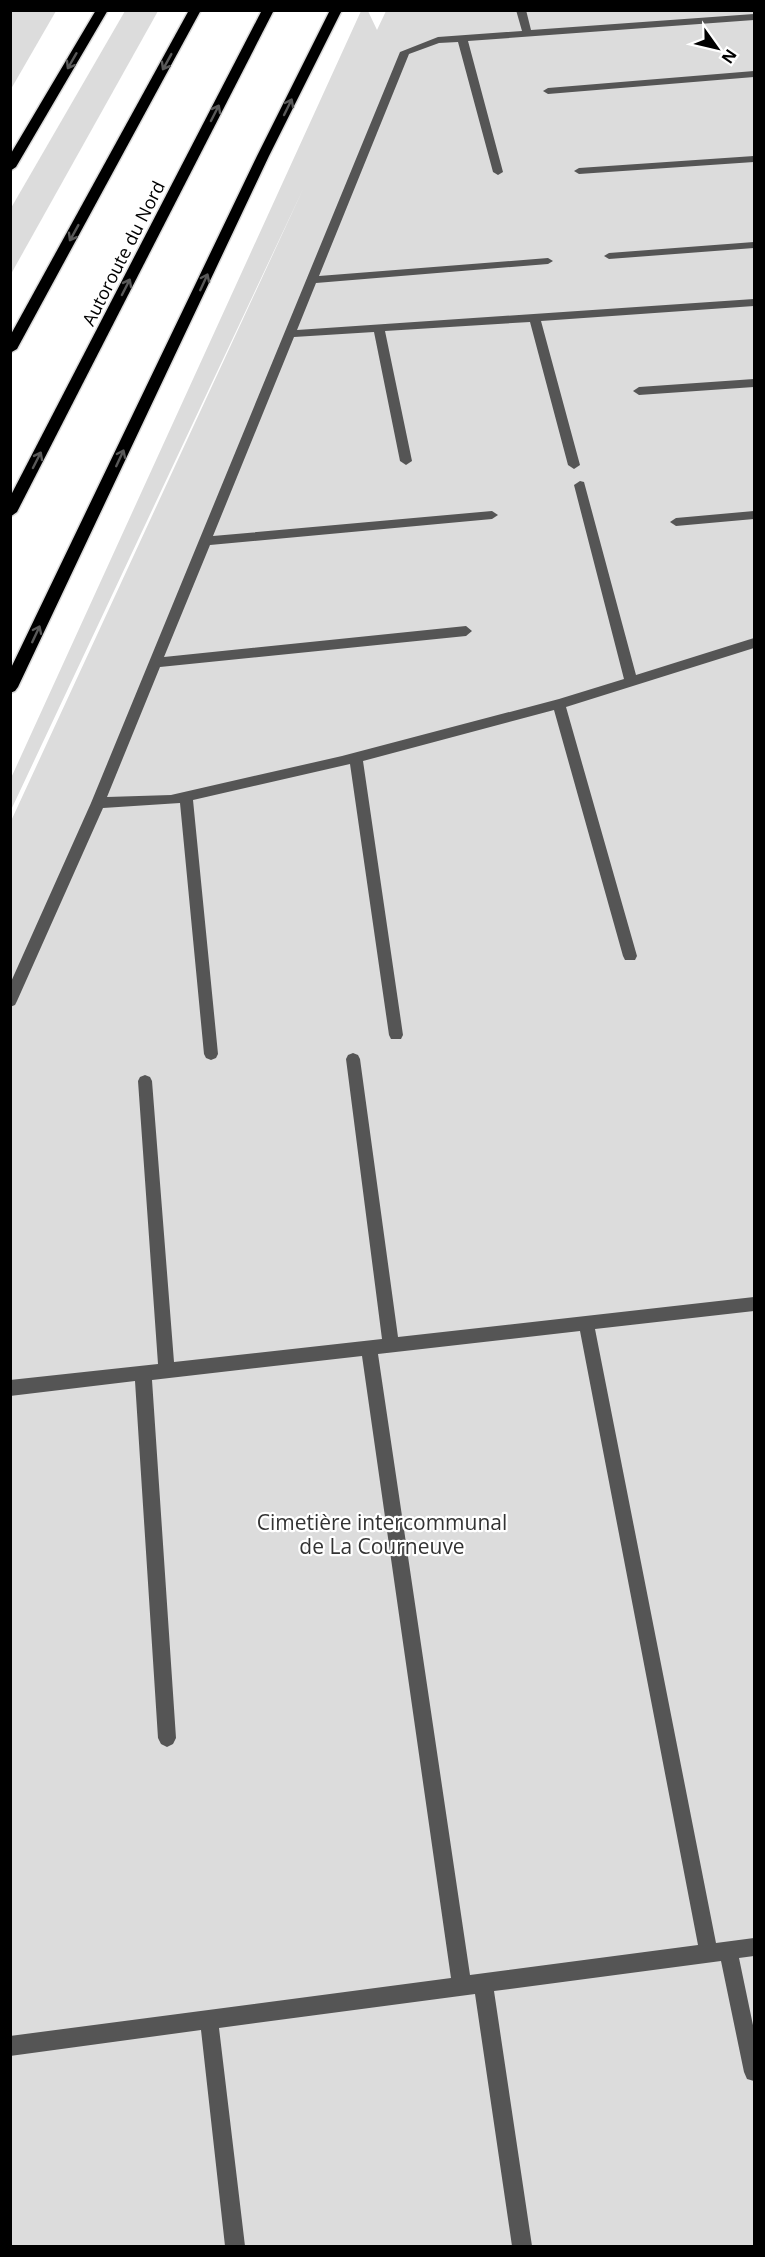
<svg xmlns="http://www.w3.org/2000/svg" width="765" height="2257" font-family="'Open Sans',sans-serif">
	<style>
		.green { fill: #dcdcdc }
		.lines { fill: none; stroke-linecap: round; stroke-linejoin: round }
		.highway-casing { stroke: #dbdbdb; stroke-width: 3 }
		.minor { fill: #555; fill-rule: evenodd }
		.highway { fill: #000; fill-rule: evenodd }
		.oneway { stroke: #595959 }
		.labels { text-anchor: middle; dominant-baseline: central; stroke-width: 4.5; stroke-linejoin: round; paint-order: stroke }
		.far-street-label { font-size: 18px; fill: #000; stroke: #fff }
		.park-label { font-size: 21px; fill: #333; stroke: #fff }
	</style>
	<rect width="100%" height="100%" fill="#fff"/>
	<!-- green -->
	<g class="green">
		<path d="M11,10l45,1 -45,78 -1,-78z"/>
		<path d="M125,11h33l-147,263v-66z"/>
		<path d="M361,11h7l9,19 9,-19h368v2235h-743v-1425l293,-634 -293,623v-32z"/>
	</g>
	<g class="lines">
		<defs>
			<g id="highway">
				<path d="M96,10h12l-92,157 -6,4v-16z"/>
				<path d="M189,10h12l-184,339 -7,4v-17z"/>
				<path d="M262,10h12l-257,502 -7,5v-20z"/>
				<path d="M330,10h12l-73,146 -251,531 -3,4 -5,2v-23l247,-514z"/>
			</g>
		</defs>
		<!-- highway casing -->
		<use href="#highway" class="highway-casing"/>
		<!-- minor -->
		<g class="minor">
			<path d="M516,10h10l5,20 223,-16v6l-286,21 35,131 -5,3 -5,-3 -35,-130 -19,1 -30,11 -90,222 229,-18 5,3 -5,3 -232,19 -19,47 457,-31v7l-213,15 39,144 -6,4 -6,-4 -38,-143 -145,9 27,130 -6,4 -6,-4 -26,-129 -80,5 -81,199 279,-25 6,4 -6,4 -282,26 -46,112 302,-31 6,5 -6,5 -306,31 -53,130 64,-2 171,-39 217,-57 65,-20 -50,-194 6,-4 4,1 52,193 118,-37v10l-188,59 71,249 -2,4h-10l-2,-4 -69,-246 -191,51 40,274 -2,4h-10l-2,-4 -39,-271 -157,36 25,254 -2,4 -5,2 -5,-2 -2,-4 -24,-251 -77,5 -86,193 -2,4 -5,2v-23l81,-181 309,-751 38,-15 84,-6z"/>
			<path d="M754,71v6l-206,17 -5,-3 5,-3z"/>
			<path d="M754,156v6l-175,12 -5,-3 5,-3z"/>
			<path d="M754,242v6l-145,11 -5,-3 5,-3z"/>
			<path d="M754,379v8l-115,8 -6,-4 6,-4z"/>
			<path d="M754,511v8l-78,7 -6,-4 6,-4z"/>
			<path d="M353,1053l5,2 2,4 38,278 356,-40v14l-159,18 121,614 38,-5v18l-15,2 15,72v51l-7,-2 -3,-7 -23,-111 -227,30 38,255h-20l-37,-252 -256,34 26,218h-20l-24,-216 -191,26v-20l441,-58 -89,-622 -210,24 24,358 -3,6 -6,3 -6,-3 -3,-6 -23,-357 -125,15v-16l148,-16 -20,-283 2,-4 5,-2 5,2 2,4 22,281 208,-23 -36,-280 2,-4zM580,1331l118,614 -228,30 -92,-621z"/>
		</g>
		<!-- highway -->
		<use href="#highway" class="highway"/>
	</g>
	<!-- one-way arrows -->
	<defs><path id="oneway-shaft" d="M-6 0H5M1.5-3L5.5 0L1.5 3" fill="none" stroke-width="1.6" stroke-linecap="round" stroke-linejoin="round" transform="scale(1.5)"/></defs>
	<g class="oneway">
		<use href="#oneway-shaft" transform="translate(72 61) rotate(120)"/>
		<use href="#oneway-shaft" transform="translate(167 62) rotate(119)"/>
		<use href="#oneway-shaft" transform="translate(288 107) rotate(-64)"/>
		<use href="#oneway-shaft" transform="translate(215 113) rotate(-63)"/>
		<use href="#oneway-shaft" transform="translate(74 233) rotate(119)"/>
		<use href="#oneway-shaft" transform="translate(204 282) rotate(-65)"/>
		<use href="#oneway-shaft" transform="translate(126 287) rotate(-63)"/>
		<use href="#oneway-shaft" transform="translate(120 458) rotate(-65)"/>
		<use href="#oneway-shaft" transform="translate(37 460) rotate(-63)"/>
		<use href="#oneway-shaft" transform="translate(36 634) rotate(-65)"/>
	</g>
	<g class="labels">
		<!-- far-street labels -->
		<g class="far-street-label">
			<text transform="translate(123 253) rotate(-63)">Autoroute du Nord</text>
		</g>
		<!-- park labels -->
		<g class="park-label">
			<text x="382" y="1522">Cimetière intercommunal<tspan x="382" dy="24">de La Courneuve</tspan></text>
		</g>
	</g>
	<!-- border -->
	<rect width="765" height="2257" fill="none" stroke="#000000" stroke-width="24"/>
	<!-- north arrow -->
	<g transform="translate(717 48) rotate(124)" stroke="#ffffff" stroke-width="4.5" paint-order="stroke">
	<path d="M0-4.5L10 22L0 15L-10 22Z" fill="#000000"/>
	<text y="-9" font-size="16" font-weight="bold" text-anchor="middle" fill="#000000">N</text>
	</g>
</svg>
